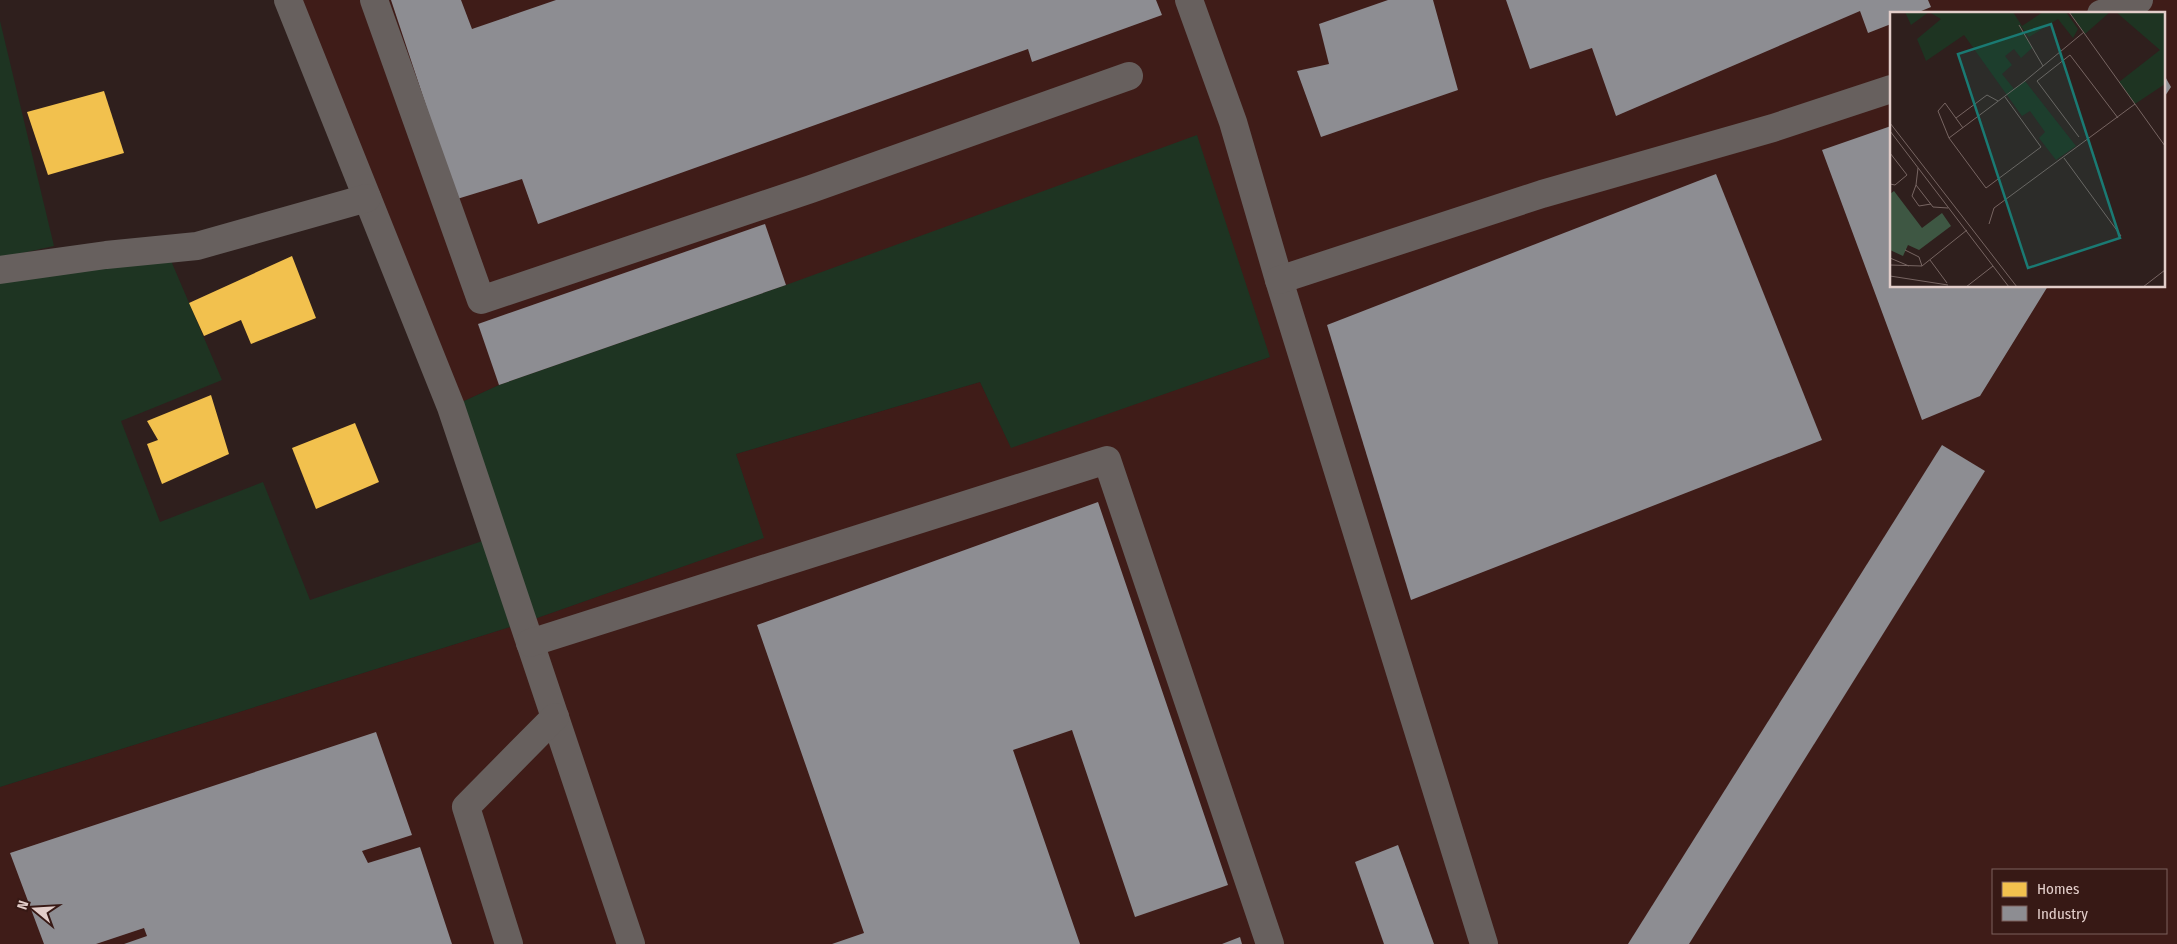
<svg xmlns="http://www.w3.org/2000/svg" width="2177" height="944" font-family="'Fira Sans Condensed',sans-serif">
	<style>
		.built { fill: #3f1c18; fill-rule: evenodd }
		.green { fill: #1e3422 }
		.homes { fill: #f2c14e }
		.industry { fill: #8d8d92 }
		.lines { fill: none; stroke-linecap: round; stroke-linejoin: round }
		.minor { stroke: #67605e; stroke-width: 28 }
		.inset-road { fill: none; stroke: #776562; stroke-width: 1 }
		.view { fill: #1a7a73; fill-opacity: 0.15; stroke: #1a7a73; stroke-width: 2.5 }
		.inset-edge { fill: none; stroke: #e3ceca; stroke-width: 2.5 }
	</style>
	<rect width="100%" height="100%" fill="#2f1f1d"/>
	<!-- built -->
	<path class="built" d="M288,0h1889v944h-2177v-157l523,-164 240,-85 -27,-84 244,-72 31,65 259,-90 -484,-72 -287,100 -48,22zM1891,14h272v272h-272zM1993,870h173v63h-173z"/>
	<!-- green -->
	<g class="green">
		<path d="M0,21l54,225 -54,12z"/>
		<path d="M1197,135l73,222 -259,91 -31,-66 -244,72 28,84 -241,85 -523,164v-517l166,-21 56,131 -101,41 39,101 103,-40 47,118 184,-63 -43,-130 48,-22 287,-100z"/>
	</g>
	<!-- homes -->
	<g class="homes">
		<path d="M104,91l20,62 -76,22 -21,-63z"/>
		<path d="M292,256l24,62 -65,26 -10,-24 -37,16 -15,-33z"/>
		<path d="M211,395l18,59 -67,30 -15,-40 11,-4 -11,-19z"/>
		<path d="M355,423l24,59 -63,27 -24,-61z"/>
	</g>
	<!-- industry -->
	<g class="industry">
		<path d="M391,0h70l11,29 84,-29h600l6,15 -130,47 -4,-13 -490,175 -16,-45 -65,20z"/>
		<path d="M1388,0h45l25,90 -137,47 -24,-66 32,-7 -10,-40z"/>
		<path d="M1506,0h422l3,7 -17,7h-23v10l-23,9 -8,-22 -244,105 -24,-68 -62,21z"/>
		<path d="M2163,73l8,14 -8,12z"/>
		<path d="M1891,126v160h157l-68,110 -58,24 -100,-270z"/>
		<path d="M1716,174l106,266 -411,160 -84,-275z"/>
		<path d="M765,224l21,61 -287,100 -21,-61z"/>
		<path d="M1942,445l43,26 -296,473h-61z"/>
		<path d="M1098,502l130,383 -93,32 -63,-187 -59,20 67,194h-248l32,-11 -107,-308z"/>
		<path d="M376,732l36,103 -50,16 6,12 52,-16 32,97h-328l23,-8 -3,-8 -48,16h-52l-34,-91z"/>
		<path d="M1398,845l36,99h-50l-29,-82z"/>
		<path d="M1240,937l2,7h-20z"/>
	</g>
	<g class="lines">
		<!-- minor -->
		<g class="minor">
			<path d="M288,0l163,407 180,537"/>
			<path d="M374,0l107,300 330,-111 318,-113"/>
			<path d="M1189,0l44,122 46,158 205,664"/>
			<path d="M2101,14l38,-14"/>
			<path d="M0,270l106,-15 91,-9 170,-48"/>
			<path d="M1279,280l263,-86 231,-66 118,-39"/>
			<path d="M530,643l577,-183 163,484"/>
			<path d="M509,944l-43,-137 89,-90"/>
		</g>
	</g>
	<!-- overview -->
	<g transform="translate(1890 12)">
		<rect width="275" height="275" fill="#2f1f1d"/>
		<path d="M15,0h24l-18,13zM39,0h84l9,14 21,-14h23l12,17 -5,9 -15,-19 -29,18 -9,-12 12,23 -11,10 -7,-9 -9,7 7,9 -10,9 12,15 11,-8 51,65 -20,14 -17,-22 6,-6 -15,-21 -8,5 -58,-81 -38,26 -9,-22 24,-20zM179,0h41l-25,22zM226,0h49v72l-30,20 -16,-22 41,-32z" fill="#1e3422"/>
		<path d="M4,179l28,37 20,-15 9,13 -32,24 -11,-5 -5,11 -13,-6v-56z" fill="#3e5743"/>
		<path class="inset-road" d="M179,0l96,134M129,13l24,41M66,106l31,-23 11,6M0,111l127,164M73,116l-18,-25 -7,8 11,27 37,50 55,-41 -36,-50M0,119l119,156M189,125l-42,-56 33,-26 48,63M59,126l76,-57 59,-49M0,141l17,22 -12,10 -5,-1M174,146l57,78M28,156l-2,17 17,22 15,1M26,173l-4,11 7,10 12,-2M99,212l5,-16 141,-104M15,238l14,7 3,9M0,246l19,8M40,248l17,23M0,253l32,1 45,-36M0,264l58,9M76,275l27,-21M253,275l22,-17"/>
		<path class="view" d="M161,12l69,214 -92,30 -70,-214z"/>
		<rect width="275" height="275" class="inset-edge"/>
	</g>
	<!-- legend -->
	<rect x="1992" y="869" width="175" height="65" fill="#371915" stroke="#7c615d"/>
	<rect x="2002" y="882" width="25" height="15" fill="#f2c14e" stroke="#7c615d"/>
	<text x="2037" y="894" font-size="15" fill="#e3ceca">Homes</text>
	<rect x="2002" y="906" width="25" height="15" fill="#8d8d92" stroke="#7c615d"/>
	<text x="2037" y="919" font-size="15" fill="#e3ceca">Industry</text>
	<!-- north arrow -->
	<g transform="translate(35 909) rotate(288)" stroke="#371915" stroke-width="4" paint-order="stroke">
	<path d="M0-4L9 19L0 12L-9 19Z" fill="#e3ceca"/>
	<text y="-8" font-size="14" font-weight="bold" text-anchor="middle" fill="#e3ceca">N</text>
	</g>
</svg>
